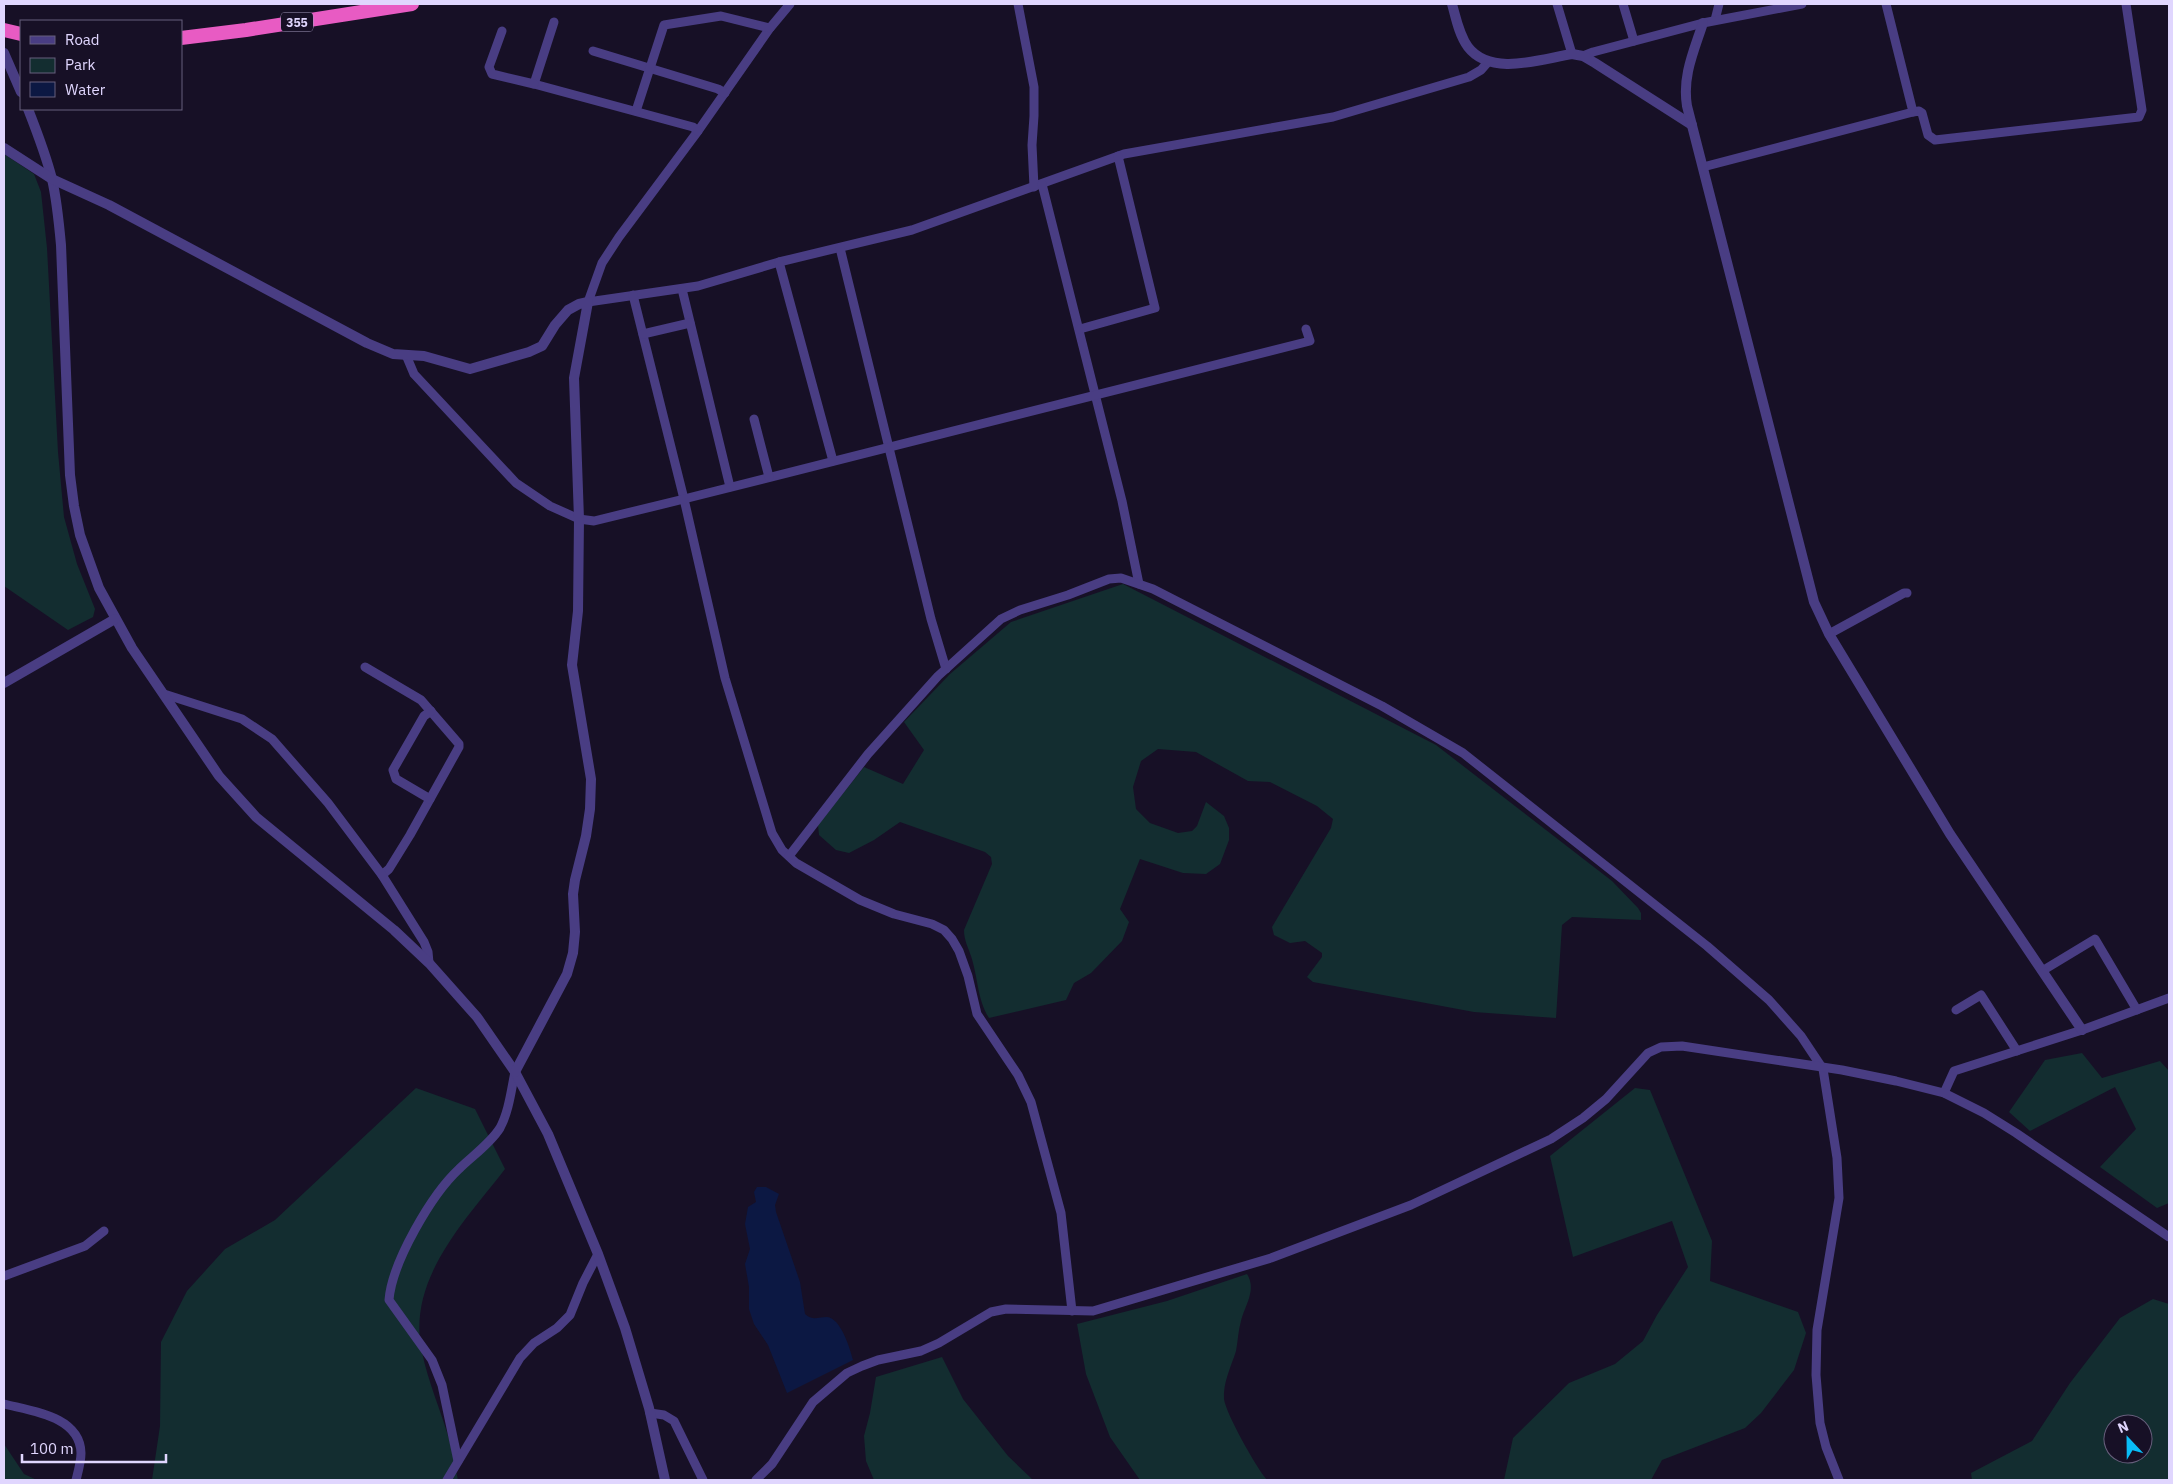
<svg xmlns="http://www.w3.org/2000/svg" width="2173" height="1484" font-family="'IBM Plex Sans',sans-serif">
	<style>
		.green { fill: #132d30; fill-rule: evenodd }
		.water { fill: #0c1843 }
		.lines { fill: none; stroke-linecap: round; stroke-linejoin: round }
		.minor { stroke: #493d83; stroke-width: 9 }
		.tertiary { stroke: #493d83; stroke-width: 10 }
		.trunk { stroke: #e85bc3; stroke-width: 14 }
		.labels { text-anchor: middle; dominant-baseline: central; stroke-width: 4; stroke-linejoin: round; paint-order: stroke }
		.shield { fill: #171026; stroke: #a49bbd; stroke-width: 1 }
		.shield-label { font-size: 12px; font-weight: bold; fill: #e0d6fe }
	</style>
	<rect width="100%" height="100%" fill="#171026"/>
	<!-- green -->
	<g class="green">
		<path d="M4,154l30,20 7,18 6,56 11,204 6,65 13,47 18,45 -2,8 -25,13 -64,-44z"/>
		<path d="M1123,584l313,161 176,136 26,27 3,5v7l-69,-3 -10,8 -6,93 -82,-6 -161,-30 -6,-5 15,-20v-4l-17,-12 -15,2 -16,-8 -2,-8 59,-99 2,-9 -16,-13 -47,-24 -22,-1 -52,-29 -38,-3 -17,12 -8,26 3,22 14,14 28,10 14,-2 5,-5 9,-24 18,14 5,12v12l-9,24 -14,10 -23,-1 -43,-14 -20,50 9,13 -7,19 -31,32 -17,10 -8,17 -77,18c-12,-19 -11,-41 -18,-62 -3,-9 -7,-16 -7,-26l28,-66 -1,-7 -6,-5 -85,-30 -26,18 -25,13 -13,-3 -17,-15 -1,-10 46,-58 39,17 21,-34 -20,-28 46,-48 61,-52z"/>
		<path d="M2082,1053l20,25 58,-17 9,10v132l-12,5 -57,-41 36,-38 -21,-42 -85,44 -21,-19 36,-52z"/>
		<path d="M416,1088l59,21 30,60c-40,52 -99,111 -83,183 6,30 19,59 27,87 4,14 6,28 9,41h-306l8,-54 1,-84 26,-51 38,-42 50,-29z"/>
		<path d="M1635,1088l15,2 62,151 -2,40 88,31 8,21 -12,37 -33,43 -16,15 -83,32 -11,20h-147l9,-42 56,-55 46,-19 28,-23 14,-26 31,-48 -16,-46 -99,36 -23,-101z"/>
		<path d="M1247,1274c10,16 -2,31 -6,47 -3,10 -3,20 -5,30 -5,16 -13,31 -12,48 2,15 32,68 43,81h-127l-30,-43 -24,-63 -9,-50 90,-23z"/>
		<path d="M2153,1299l16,5v176h-197l-1,-7 61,-32 38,-58 50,-65zM2113,1424h30v30h-30z"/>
		<path d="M942,1357l21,42 45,57 25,24h-159l-8,-19 -2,-25 6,-23 6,-36z"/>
		<path d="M4,1444l20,30 13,6h-33z"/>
	</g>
	<!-- water -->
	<path class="water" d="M757,1187h9l13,7 -4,11 1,7 24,70 5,32c7,7 14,3 22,3 14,1 23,32 26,43l-66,33 -19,-48 -14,-21 -5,-15v-22l-4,-23 5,-15 -5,-25 3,-17 8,-5 -2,-10z"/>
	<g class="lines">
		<!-- minor -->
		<g class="minor">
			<path d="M790,4l-20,24 -72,103 -79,106 -17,26 -14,39 110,-16 81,-24 133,-32 212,-76 209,-37 136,-40 12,-7 7,-8"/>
			<path d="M1018,4l16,83v29l-2,29 2,42"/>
			<path d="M1557,4l15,50"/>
			<path d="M1623,4l11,37"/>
			<path d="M1715,20l4,-16"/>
			<path d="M554,22l-20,62 159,43 5,4"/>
			<path d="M502,31l-13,36 3,7 42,10"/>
			<path d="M593,51l125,38 7,4"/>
			<path d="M1583,56l10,-4 110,-29 99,-19"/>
			<path d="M636,111l28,-86 57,-9 49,12"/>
			<path d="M1913,112l6,-1 3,2 6,22 7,5 204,-23 3,-7 -16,-106"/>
			<path d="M1703,167l210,-55 -27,-108"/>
			<path d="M1042,184l80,317 17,83"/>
			<path d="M840,248l91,371 15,50"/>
			<path d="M779,262l54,199"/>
			<path d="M682,289l48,198"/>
			<path d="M633,295l51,204 41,179 47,155 10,17 14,13 64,37 34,14 38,10 12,6 8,9 7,12 9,25 9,38 41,61 13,27 30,111 11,98"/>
			<path d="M1080,329l75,-21 -37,-152"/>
			<path d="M643,334l47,-11"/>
			<path d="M406,355l8,19 102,109 34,23 29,13 15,2 90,-22 626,-158 -4,-12"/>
			<path d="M754,419l15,58"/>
			<path d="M1829,634l75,-41h3"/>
			<path d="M365,667l56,33 38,44v3l-49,88 -21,34 -7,6"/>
			<path d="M164,694l78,25 30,20 56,64 54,72 42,67 4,10 1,11"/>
			<path d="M430,799l-34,-20 -3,-9 31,-54 7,-5"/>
			<path d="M789,856l79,-102 70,-78 63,-57 19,-9 48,-15 41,-16 12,-1 32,11 229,117 81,47 244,193 62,54 32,36 22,33 14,89 2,40 -22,132 -1,45 4,48 6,24 13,33"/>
			<path d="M2042,971l53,-32 42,71"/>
			<path d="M1956,1010l25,-15 36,56"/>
			<path d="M1944,1093l10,-22 128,-41 87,-32"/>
			<path d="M4,1276l81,-30 19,-15"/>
			<path d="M4,1404c27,7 76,12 77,49 0,9 -3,19 -5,27"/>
			<path d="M650,1413l14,2 10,6 29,59"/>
			<path d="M458,1461l-16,-76 -10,-25 -43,-60c3,-38 43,-106 70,-131 13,-13 31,-25 41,-41 9,-17 11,-37 15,-56"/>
			<path d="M447,1480l73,-122 14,-15 23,-15 13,-13 13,-32 15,-29"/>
			<path d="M756,1480l16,-16 41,-62 34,-29 15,-7 16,-6 43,-9 18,-8 52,-31 15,-3 87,2 178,-53 140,-53 140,-66 32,-21 23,-19 42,-46 13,-6 21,-1 160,24 54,11 48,12 40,20 32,20 153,104"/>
		</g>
		<!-- tertiary -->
		<g class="tertiary">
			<path d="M1452,4c4,14 7,31 16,43 23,30 73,12 104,7l11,2 12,7 97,62"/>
			<path d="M1703,23c-9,28 -21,53 -16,83l127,496 15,32 121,200 132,196"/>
			<path d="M4,53l17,39"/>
			<path d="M28,109c9,23 18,46 24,70 5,22 7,44 9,66l9,230 4,31 6,29 19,53 33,60 87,128 37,41 138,113 35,33 48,54 38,55 33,62 50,120 27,74 24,80 16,72"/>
			<path d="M4,148l48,31 57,26 258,138 26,11 31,2 46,13 59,-17 13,-6 13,-21 13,-15 11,-6 9,-2 -14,76 5,141 -1,92 -6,54 19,114 -1,30 -4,27 -11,44 -2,14 2,38 -2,21 -6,21 -52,98"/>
			<path d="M4,683l111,-64"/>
		</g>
		<!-- trunk -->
		<g class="trunk">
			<path d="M4,30l17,4"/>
			<path d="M181,38l65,-8 166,-26"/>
		</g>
	</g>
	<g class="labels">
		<!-- shield labels -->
		<rect class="shield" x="281" y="12.5" width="32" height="19" rx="4"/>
		<g class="shield-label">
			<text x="297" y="22">355</text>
		</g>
	</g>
	<!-- border -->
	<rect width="2173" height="1484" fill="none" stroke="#e0d6fe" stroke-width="10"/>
	<!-- legend -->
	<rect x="20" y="20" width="162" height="90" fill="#171026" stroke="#675f7c"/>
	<rect x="30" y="36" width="25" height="8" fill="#493d83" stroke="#675f7c"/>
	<text x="65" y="45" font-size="15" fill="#e0d6fe">Road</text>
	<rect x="30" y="58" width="25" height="15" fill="#132d30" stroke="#675f7c"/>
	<text x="65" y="70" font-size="15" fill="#e0d6fe">Park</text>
	<rect x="30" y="82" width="25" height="15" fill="#0c1843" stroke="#675f7c"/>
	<text x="65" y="95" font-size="15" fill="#e0d6fe">Water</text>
	<!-- north arrow -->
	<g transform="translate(2128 1439) rotate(338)"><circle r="24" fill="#171026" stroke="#675f7c"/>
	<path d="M0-4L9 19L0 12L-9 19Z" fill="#09bdf7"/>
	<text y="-8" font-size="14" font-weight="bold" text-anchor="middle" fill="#e0d6fe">N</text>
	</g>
	<!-- scale -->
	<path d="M22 1454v8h144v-8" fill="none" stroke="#e0d6fe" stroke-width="2.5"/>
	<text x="30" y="1454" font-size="15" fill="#e0d6fe" stroke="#171026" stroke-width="4" paint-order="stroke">100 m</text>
</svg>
